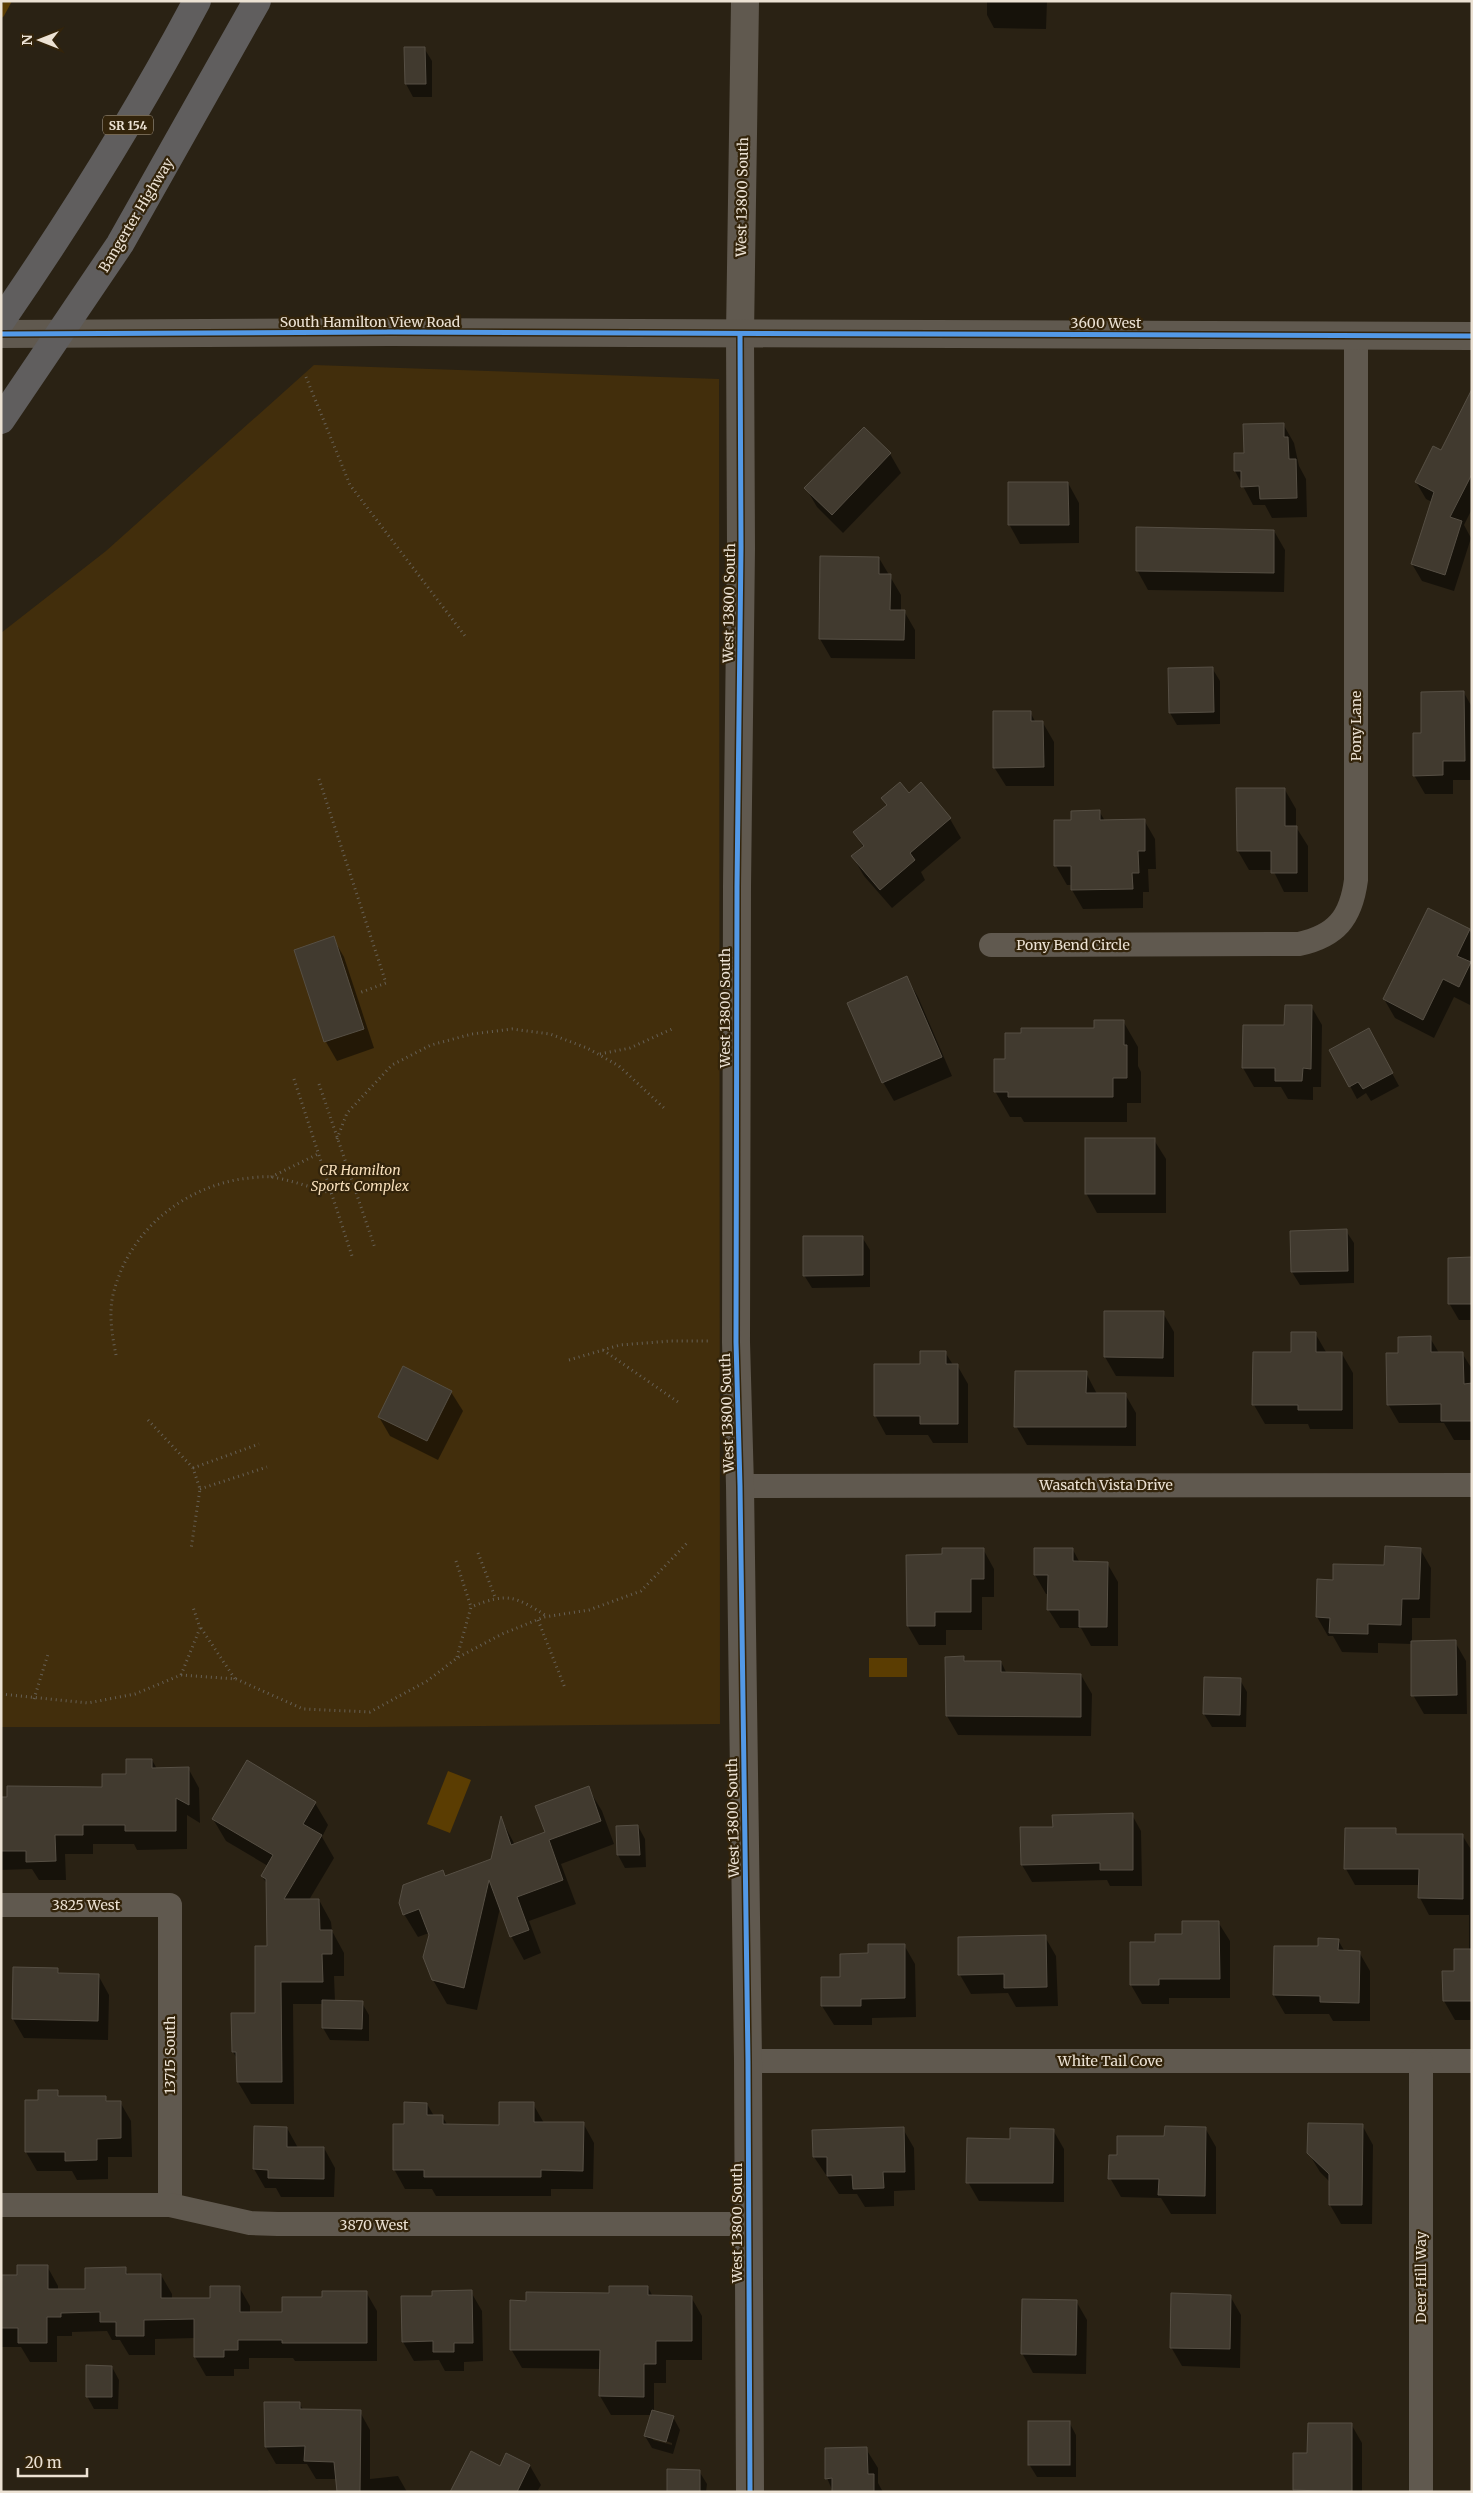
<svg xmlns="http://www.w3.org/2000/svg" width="1473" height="2493" font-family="Merriweather,serif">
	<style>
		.green { fill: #422e0c }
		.water { fill: #5b3d02 }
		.shadow { fill: #0007; fill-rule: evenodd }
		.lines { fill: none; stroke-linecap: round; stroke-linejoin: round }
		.stream { stroke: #5b3d02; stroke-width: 7 }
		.building { fill: #413a2f; stroke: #564f44 }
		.path { stroke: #666056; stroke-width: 3; stroke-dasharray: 1 4; stroke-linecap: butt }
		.minor { stroke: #60594f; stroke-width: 24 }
		.tertiary { stroke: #60594f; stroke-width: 28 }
		.motorway { stroke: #605e5e; stroke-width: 28 }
		.cycleway-casing { stroke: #33240b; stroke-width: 8 }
		.cycleway { stroke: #5399e6; stroke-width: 5 }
		.labels { text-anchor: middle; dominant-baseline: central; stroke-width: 4.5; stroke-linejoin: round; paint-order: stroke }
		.shield { fill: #33240b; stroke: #b4a998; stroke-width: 1 }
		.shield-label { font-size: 12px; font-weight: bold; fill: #ece2d4 }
		.street-label { font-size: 14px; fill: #ece2d4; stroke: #33240b }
		.park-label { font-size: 14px; font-style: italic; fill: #f6deba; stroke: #33240b }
	</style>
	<rect width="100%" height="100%" fill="#2a2214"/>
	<!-- green -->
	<path class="green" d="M314,365l405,14 1,1345 -352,3h-367v-1094l105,-82z"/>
	<!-- water -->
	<g class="water">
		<rect x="869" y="1658" width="38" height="19"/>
		<path d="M448,1771l23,9 -21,53 -23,-9z"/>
	</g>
	<!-- shadow -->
	<g class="shadow">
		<path d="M987,1h60l-1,28 -52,-1 -7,-13z"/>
		<path d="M406,48h18l8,13v36h-19l-7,-13z"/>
		<path d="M1472,420v89l-8,16 7,13 -17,53 -32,-10 -10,-17 20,-62 -6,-3 -10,-17z"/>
		<path d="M1283,424l11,19 5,23 7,13 1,38 -35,1 -7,-13h-12l-18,-34 10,-17z"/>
		<path d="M864,429l26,25 11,19 -58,60 -26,-26 -11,-19z"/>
		<path d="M1068,483l11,20v40l-59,1 -11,-20z"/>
		<path d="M1274,531l11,19 -1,42 -136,-2 -11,-20z"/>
		<path d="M879,558l22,37v16h3l11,19v29l-84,-1 -11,-19z"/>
		<path d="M1212,668l8,13v43l-43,1 -7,-12z"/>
		<path d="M1464,693l8,14v73h-19v14h-28l-11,-19 8,-40z"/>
		<path d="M1030,712l6,11h7l11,19v44h-48l-12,-19z"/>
		<path d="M921,784l29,35 11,19 -40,34 4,8 -33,28 -28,-32 -11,-19 11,-9 -9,-15 32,-27 -5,-8 26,-4z"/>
		<path d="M1285,790l11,19v18l12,19v46h-24l-11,-22h-24l-11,-19z"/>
		<path d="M1099,811l6,10 39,-1 11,19 1,30h-8l1,23h-6v16l-60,1 -11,-19v-5h-5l-11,-19 16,-45z"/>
		<path d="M1469,930l3,4 -2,71 -16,-8 -20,41 -39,-20 -11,-19z"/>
		<path d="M333,938l11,19 30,91 -37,13 -11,-19 -31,-92z"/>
		<path d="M907,978l11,19 34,79 -58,25 -11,-19z"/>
		<path d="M1311,1006l11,19 -1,62h-8v13l-25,-1 -7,-12h-27l-11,-19z"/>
		<path d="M1123,1021l15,26v19l3,6v31h-14v19h-103l-3,-5h-11l-15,-26 11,-31z"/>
		<path d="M1375,1042l24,44 -28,15 -5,-8 -9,6 -7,-13z"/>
		<path d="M1154,1140l12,19v54h-69l-11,-20z"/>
		<path d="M1346,1231l8,12v40l-54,2 -8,-13 -1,-40z"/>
		<path d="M862,1237l8,13v37l-58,1 -8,-13z"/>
		<path d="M1472,1259v61h-13l-10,-17z"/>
		<path d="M1163,1313l11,19v45l-58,-1 -11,-19z"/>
		<path d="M1315,1333l11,19 16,2 11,19v56h-43l-2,-5h-43l-11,-19 38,-52z"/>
		<path d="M1430,1338l9,15h23l10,16v71h-18l-10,-17h-45l-11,-19 11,-50z"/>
		<path d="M945,1352l8,13h4l11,19v59h-35l-5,-8h-42l-11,-20z"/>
		<path d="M1086,1373l11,21h28l11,19v33l-109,-1 -11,-19z"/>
		<path d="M451,1392l12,19 -25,49 -48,-24 -11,-19z"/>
		<path d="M983,1549l11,20v28h-12v33h-36v15h-27l-11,-19 35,-70z"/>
		<path d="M1420,1549l11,19 -1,50h-18v24h43l11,19 1,53h-43l-11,-19 -1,-51 -34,-1v10l-36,-1 -9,-16h-5l-11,-19 17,-36 51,-14z"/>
		<path d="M1073,1550l7,13h27l11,19v64h-27l-10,-18h-21l-12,-19 1,-15h-3l-11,-19z"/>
		<path d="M964,1658l3,5 34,-1 6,12 74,1 11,19 -1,42 -133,-1 -11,-19z"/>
		<path d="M1240,1680l7,12 -1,35h-34l-8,-13z"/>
		<path d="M152,1760l5,9 31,-1 11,20 1,35 -13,-8v34l-50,1 -3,-6h-41v10h-28l1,26h-27l-7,-11 -31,1v-72l102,-10z"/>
		<path d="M588,1788l14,23 12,33 -53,20 15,40 -47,17 12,32 -17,7 -13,-24 -11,-28 -23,102 -30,-6 -14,-24 -4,-47 -11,4 -14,-23 41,-37 47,-17 9,-41 14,26 31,-12z"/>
		<path d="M315,1803l13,22 -6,12 12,21 -25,42h10l12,22 1,9 12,22v23h-10l1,26 27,1 7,12v26l-39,-1 -7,-12v-24h-30l1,100h-43l-13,-22v-22l-5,-8 24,-38 11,-67 -1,-63 -5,-8 6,-10 -42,-25 -13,-22z"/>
		<path d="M1132,1815l9,16 1,55h-32l-3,-6 -75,2 -10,-17 -1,-36 33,-1z"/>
		<path d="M638,1826l7,13 1,28 -21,1 -7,-13 -1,-28z"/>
		<path d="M1395,1830l3,5h64l10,16v169h-17l-11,-19v-29h12l13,-21v-36h-40l-9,-17v-13h-65l-9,-16z"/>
		<path d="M1218,1922l12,19v57h-61v6h-27l-11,-19 25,-42z"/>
		<path d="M1045,1937l11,19 2,50 -42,1 -8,-14 -37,1 -11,-19z"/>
		<path d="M1338,1940l7,12h14l11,19v50h-37l-4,-7h-44l-11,-19 45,-48z"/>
		<path d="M904,1945l11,19 1,53 -44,1v7h-38l-12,-19 20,-28 27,-23z"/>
		<path d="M57,1969l4,6h37l11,20 -1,45 -84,-2 -11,-19z"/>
		<path d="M57,2092l4,6 44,-1 3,5h12l11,19 1,36h-24v22l-31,1 -5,-9h-35l-11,-19 13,-50z"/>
		<path d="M427,2104l7,12h8l6,10h52l33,-22 11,19h39l11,20 -1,46h-42v7h-115l-4,-7h-27l-11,-20 11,-44z"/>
		<path d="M1362,2125l11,20 -1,79h-31l-11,-19 1,-22 -11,-11 -12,-20z"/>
		<path d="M287,2128l11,20h26l11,20 -1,29h-53l-5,-9h-11l-11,-19z"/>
		<path d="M1205,2128l11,19v67h-45l-10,-16 -40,-1 -11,-19 9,-22 47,-19z"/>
		<path d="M903,2129l11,19 1,42 -21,1v15l-29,1 -8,-13h-18l-25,-37z"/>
		<path d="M1053,2130l11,19v53l-85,-1 -11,-19 44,-42z"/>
		<path d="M47,2266l11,20v5h28l39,-23 4,8 32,-1 11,19v5h40l27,-12 11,19v8h34l39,-15 43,-7 11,19v50h-82l-2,-3h-44v11h-15v7h-28l-11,-19v-19l-40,1v16h-26l-9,-15h-8l-5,-9 -35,1v4h-15v26h-27l-9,-15h-20v-71h17z"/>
		<path d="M648,2287l5,10h38l11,19v44h-36v23h-12v29l19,5 7,13 -7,24 -21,-6 -7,-12 6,-21h-40l-11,-19 1,-27 -79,-1 -11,-19 16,-47 83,-8zM653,2437l19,6v2l-19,-5z"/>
		<path d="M471,2292l11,19 1,50 -19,1v9h-19l-6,-11 -25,1 -11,-19 31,-45z"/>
		<path d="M1230,2296l11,19 -1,53 -58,-2 -11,-19z"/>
		<path d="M1076,2301l11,19 -1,54 -53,-1 -11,-20z"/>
		<path d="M112,2367l7,13 -1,29h-24l-7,-13z"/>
		<path d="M299,2403l5,8 56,1 10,18v49l28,-3 9,16h-69l-1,-13h-21l-9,-15h-31l-10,-17z"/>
		<path d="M1069,2422l7,13v42h-39l-8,-13z"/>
		<path d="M1351,2424l11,19v49h-67l-1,-2z"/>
		<path d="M866,2449l12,19v15l5,9h-50l-6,-14z"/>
		<path d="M507,2455l23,11 11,19 -3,5 3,2h-89l48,-25z"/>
		<path d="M699,2471l8,13 -1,8h-38z"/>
		<path d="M268,2490l1,2h-54z"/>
	</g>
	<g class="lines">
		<!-- stream -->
		<path class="stream" d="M1,14l7,-13"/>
	</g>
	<!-- building -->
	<g class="building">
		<path d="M404,47h21l1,37h-21z"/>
		<path d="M1472,389v85l-22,43 12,4 -17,54 -34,-11 23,-72 -19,-10 18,-36 8,4z"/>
		<path d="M1284,423v14h4l1,22h7l1,39 -37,1 -1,-13 -18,1v-16h-7v-18h10l-1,-29z"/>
		<path d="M864,427l27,26 -59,62 -28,-27z"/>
		<path d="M1008,482h60l1,43h-61z"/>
		<path d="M1136,527l138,3v43l-138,-2z"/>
		<path d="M820,556l59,1v17h12l-1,36h15l-1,30 -85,-1z"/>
		<path d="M1213,667l1,45 -45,1 -1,-45z"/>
		<path d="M1464,691l1,70h-22v14l-30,1v-43h8v-41z"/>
		<path d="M993,711h38v10h12l1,46 -51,1z"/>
		<path d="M900,782l9,11 12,-11 30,36 -41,35 5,7 -35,30 -29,-34 13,-10 -11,-14 34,-27 -6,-7z"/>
		<path d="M1236,788h49v38h12v47h-26v-22h-34z"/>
		<path d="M1100,810v10l45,-1v32h-7l1,22h-7l1,16 -62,1v-24h-17v-46h17v-9z"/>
		<path d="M1428,908l42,21 -13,27 14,6 -12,25 -16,-8 -20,41 -40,-21z"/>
		<path d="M334,936l30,93 -40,13 -30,-92z"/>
		<path d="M907,976l35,81 -60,26 -35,-80z"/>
		<path d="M1285,1005h27l-1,64 -8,-1 -1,13h-27v-13h-33l1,-43h41z"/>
		<path d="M1094,1020h30v25h3v33h-14v19h-105v-5h-14v-33h11v-26h16v-5h73z"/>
		<path d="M1369,1028l24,45 -30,16 -5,-7 -9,5 -20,-37z"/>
		<rect x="1085" y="1138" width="70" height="56"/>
		<path d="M1347,1229l1,42 -57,1 -1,-41z"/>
		<path d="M803,1236h60v39l-60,1z"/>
		<path d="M1472,1257v47h-24v-46z"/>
		<path d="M1104,1311h60l-1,47 -59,-1z"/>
		<path d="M1291,1332h25v20h26v58h-44v-5h-46l1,-53h38z"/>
		<path d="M1431,1336v16h32l1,32 8,-1v38h-31v-17l-54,1 -1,-52h12v-16z"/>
		<path d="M920,1351h26v13h12v60h-38v-8h-46v-52h46z"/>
		<path d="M403,1366l49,25 -25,50 -49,-24z"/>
		<path d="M1015,1371h72l-1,22h40v34h-112z"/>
		<path d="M1385,1546l36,2 -2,51h-17l-1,26 -33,-1v10l-39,-1 1,-15 -14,-1 1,-38 16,1v-16l51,1z"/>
		<path d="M942,1548h42v31h-13v33h-36v14h-28l-1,-71 36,-1z"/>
		<path d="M1034,1548h39v13l35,1 -1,65h-28v-17h-32l1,-35h-14z"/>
		<path d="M1456,1640l1,55 -46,1v-55z"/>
		<path d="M964,1656v5h37v11l80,2v43l-135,-1 -1,-59z"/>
		<path d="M1204,1677l37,1 -1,37 -37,-1z"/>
		<path d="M126,1759h26v9l37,-1v38l-13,-7v33h-51v-6h-42v10h-28l1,26 -30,1v-11h-25v-54h6v-11l95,1v-13h24z"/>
		<path d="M247,1760l69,42 -13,22 19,11 -38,64h35l1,31h12v24h-10l1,28h-42l1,100h-45l-1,-30h-4l-1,-39h24v-67h12l-1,-67 -5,-3 12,-21 -61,-36z"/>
		<path d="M589,1786l12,35 -52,19 14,40 -46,17 12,33 -19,7 -21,-57 -25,108 -32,-8 -9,-23 6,-22 -10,-26 -16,6 -4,-12 4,-18 40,-15 2,6 46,-17 10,-43 10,29 34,-13 -10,-26z"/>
		<path d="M1133,1813v57h-33v-7l-79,2 -1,-38h33l-1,-12z"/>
		<path d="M638,1825l2,30h-23l-1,-29z"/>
		<path d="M1345,1828h51v6h67v65l-45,-1 1,-29h-75z"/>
		<path d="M1182,1921h37l1,58h-61v6h-29v-43h25v-8h27z"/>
		<path d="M1046,1935l1,52 -43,1v-14l-46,1v-38z"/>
		<path d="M1318,1938l21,1 -1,11 22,1 -1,52 -39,-1v-6l-47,-1 1,-49h44z"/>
		<path d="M868,1944h37v54l-44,1v7h-40v-29h19v-23l28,-1z"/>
		<path d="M1454,1949h18v52h-29l-1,-30h12z"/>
		<path d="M13,1967l45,1v5l41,1 -1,47 -86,-2z"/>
		<path d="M322,2000l41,1 -1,28 -40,-1z"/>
		<path d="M38,2090h20v6h48v5h15v37l-24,1v21l-32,1v-9h-40v-52h13z"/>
		<path d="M404,2102l23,1v12h16v9l56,1v-23h35v20h50l-1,49 -42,-1v7h-117v-7h-31v-46h11z"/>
		<path d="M1308,2123l55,1 -1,81h-33v-31l-22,-21z"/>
		<path d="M254,2126l33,1v20h37v32l-56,-1v-8l-15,-1z"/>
		<path d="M1165,2126l41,1 -1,69 -47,-1 1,-16h-51l1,-24h8v-19h47z"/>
		<path d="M904,2127l1,45h-22l1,16 -31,1 -1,-14 -25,1v-19h-14l-1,-27z"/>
		<path d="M1010,2128l44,1 -1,54h-87l1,-45 43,1z"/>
		<path d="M17,2265h31v24h37v-21l41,-1v7h35v24h49v-12h30v26h42v-15h40v-6h45v52h-85v-3h-44v10h-14v7h-30v-38l-50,1v16h-28v-14h-16v-10l-39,1v4h-14v26h-29v-15h-17v-53h16z"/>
		<path d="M609,2286h39v9l44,1v45h-36v23h-12v33l-45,-1 1,-46h-90v-50l16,1v-9l83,1z"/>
		<path d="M472,2290l1,53h-19v9h-21v-11l-31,1 -1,-46h31v-5z"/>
		<path d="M1171,2293l60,2 -1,54 -60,-1z"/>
		<path d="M1022,2299l55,1 -1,55 -55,-1z"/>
		<path d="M86,2365l26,1v31h-26z"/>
		<path d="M264,2402h36v7l61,1 -1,82h-23l-3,-30 -30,-1 1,-15 -40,1z"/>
		<path d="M652,2410l22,6 -8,26 -22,-6z"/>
		<rect x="1028" y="2421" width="42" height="44"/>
		<path d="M1308,2423h44v69l-59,-2v-37h14z"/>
		<path d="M867,2447l1,27h6v18h-42v-14l-7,1v-31z"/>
		<path d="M471,2451l29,15 6,-13 24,12 -13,27h-67z"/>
		<path d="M667,2469l33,1v22h-33z"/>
	</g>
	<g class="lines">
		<!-- path -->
		<g class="path">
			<path d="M306,377l44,108 115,151"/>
			<path d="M319,779l67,204 -27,10"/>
			<path d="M600,1054l30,-6 42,-19"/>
			<path d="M294,1079l58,177"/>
			<path d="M319,1084l56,164"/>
			<path d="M337,1139l10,-26 45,-48 39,-20 41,-11 40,-5 38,5 37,14 32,18 45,42"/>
			<path d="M271,1177l47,-23"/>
			<path d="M603,1350l75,52"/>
			<path d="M116,1355c-4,-20 -8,-44 -2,-64 16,-60 67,-102 127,-112 10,-1 21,-3 31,-2 19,3 40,11 59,16"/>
			<path d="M569,1360l51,-15 51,-4h40"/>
			<path d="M148,1420l45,48 7,21 -9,60"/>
			<path d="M193,1468l66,-24"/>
			<path d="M200,1489l67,-22"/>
			<path d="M478,1553l17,44"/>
			<path d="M456,1561l15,46"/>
			<path d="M538,1620l27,68"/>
			<path d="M201,1628l34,51"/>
			<path d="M457,1657l14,-50c37,-15 44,-11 77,10"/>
			<path d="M181,1675l19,-47 -7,-21"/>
			<path d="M1,1694l87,9 47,-9 46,-19 55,4 67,30 67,3 57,-31 30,-23 45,-24 42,-17 45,-7 52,-19 48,-50"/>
			<path d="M34,1699l14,-45"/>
		</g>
		<!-- minor -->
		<g class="minor">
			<path d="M991,945l308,-1c37,-8 52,-26 57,-64v-545"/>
			<path d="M740,1486l732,-1"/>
			<path d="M1,1905h169v300"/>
			<path d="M748,2061h724"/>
			<path d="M1,2205h169l80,18 28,1h470"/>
			<path d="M1421,2492v-431"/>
		</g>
		<!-- tertiary -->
		<g class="tertiary">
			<path d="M745,1l-5,333 1,214 -4,339 -1,455 4,144 8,575 2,431"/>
			<path d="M1,334l389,-2 1082,4"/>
		</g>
		<!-- motorway -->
		<g class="motorway">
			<path d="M1,321c71,-103 137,-209 196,-320"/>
			<path d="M1,420l119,-176 137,-243"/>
		</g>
		<defs>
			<g id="cycleway">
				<path d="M1,334l389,-2 1082,4"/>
				<path d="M740,334l1,214 -4,339 -1,455 4,144 8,575 2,431"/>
			</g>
		</defs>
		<!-- cycleway casing -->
		<use href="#cycleway" class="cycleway-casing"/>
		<!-- cycleway -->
		<use href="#cycleway" class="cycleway"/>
	</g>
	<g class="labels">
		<!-- shield labels -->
		<rect class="shield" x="103" y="115.5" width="50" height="19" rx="4"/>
		<g class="shield-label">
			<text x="128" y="125">SR 154</text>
		</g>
		<!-- street labels -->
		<g class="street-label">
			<text transform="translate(742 197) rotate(-89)">West 13800 South</text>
			<text transform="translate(136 215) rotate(-59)">Bangerter Highway</text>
			<text x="370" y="322">South Hamilton View Road</text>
			<text x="1106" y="323">3600 West</text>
			<text transform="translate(729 603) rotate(-89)">West 13800 South</text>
			<text transform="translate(1356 726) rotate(-90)">Pony Lane</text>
			<text x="1073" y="945">Pony Bend Circle</text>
			<text transform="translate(725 1008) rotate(-90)">West 13800 South</text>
			<text transform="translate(727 1413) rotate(-92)">West 13800 South</text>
			<text x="1106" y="1485">Wasatch Vista Drive</text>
			<text transform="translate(733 1818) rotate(-91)">West 13800 South</text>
			<text x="86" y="1905">3825 West</text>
			<text transform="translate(170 2055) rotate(-90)">13715 South</text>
			<text x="1110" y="2061">White Tail Cove</text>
			<text transform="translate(737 2223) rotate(-90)">West 13800 South</text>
			<text x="374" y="2225">3870 West</text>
			<text transform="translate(1421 2277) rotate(-90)">Deer Hill Way</text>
		</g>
		<!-- park labels -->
		<g class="park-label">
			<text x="360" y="1170">CR Hamilton<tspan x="360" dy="16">Sports Complex</tspan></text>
		</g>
	</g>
	<!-- border -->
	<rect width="1473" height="2493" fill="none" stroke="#ece2d4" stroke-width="5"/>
	<!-- north arrow -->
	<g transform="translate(40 40) rotate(270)" stroke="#33240b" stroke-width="4" paint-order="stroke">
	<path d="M0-4L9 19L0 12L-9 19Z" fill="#ece2d4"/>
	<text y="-8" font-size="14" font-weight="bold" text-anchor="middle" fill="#ece2d4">N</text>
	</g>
	<!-- scale -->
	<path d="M18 2468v8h69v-8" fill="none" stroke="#ece2d4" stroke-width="2.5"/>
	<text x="25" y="2468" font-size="15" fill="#ece2d4" stroke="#33240b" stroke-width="4" paint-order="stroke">20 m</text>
</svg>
